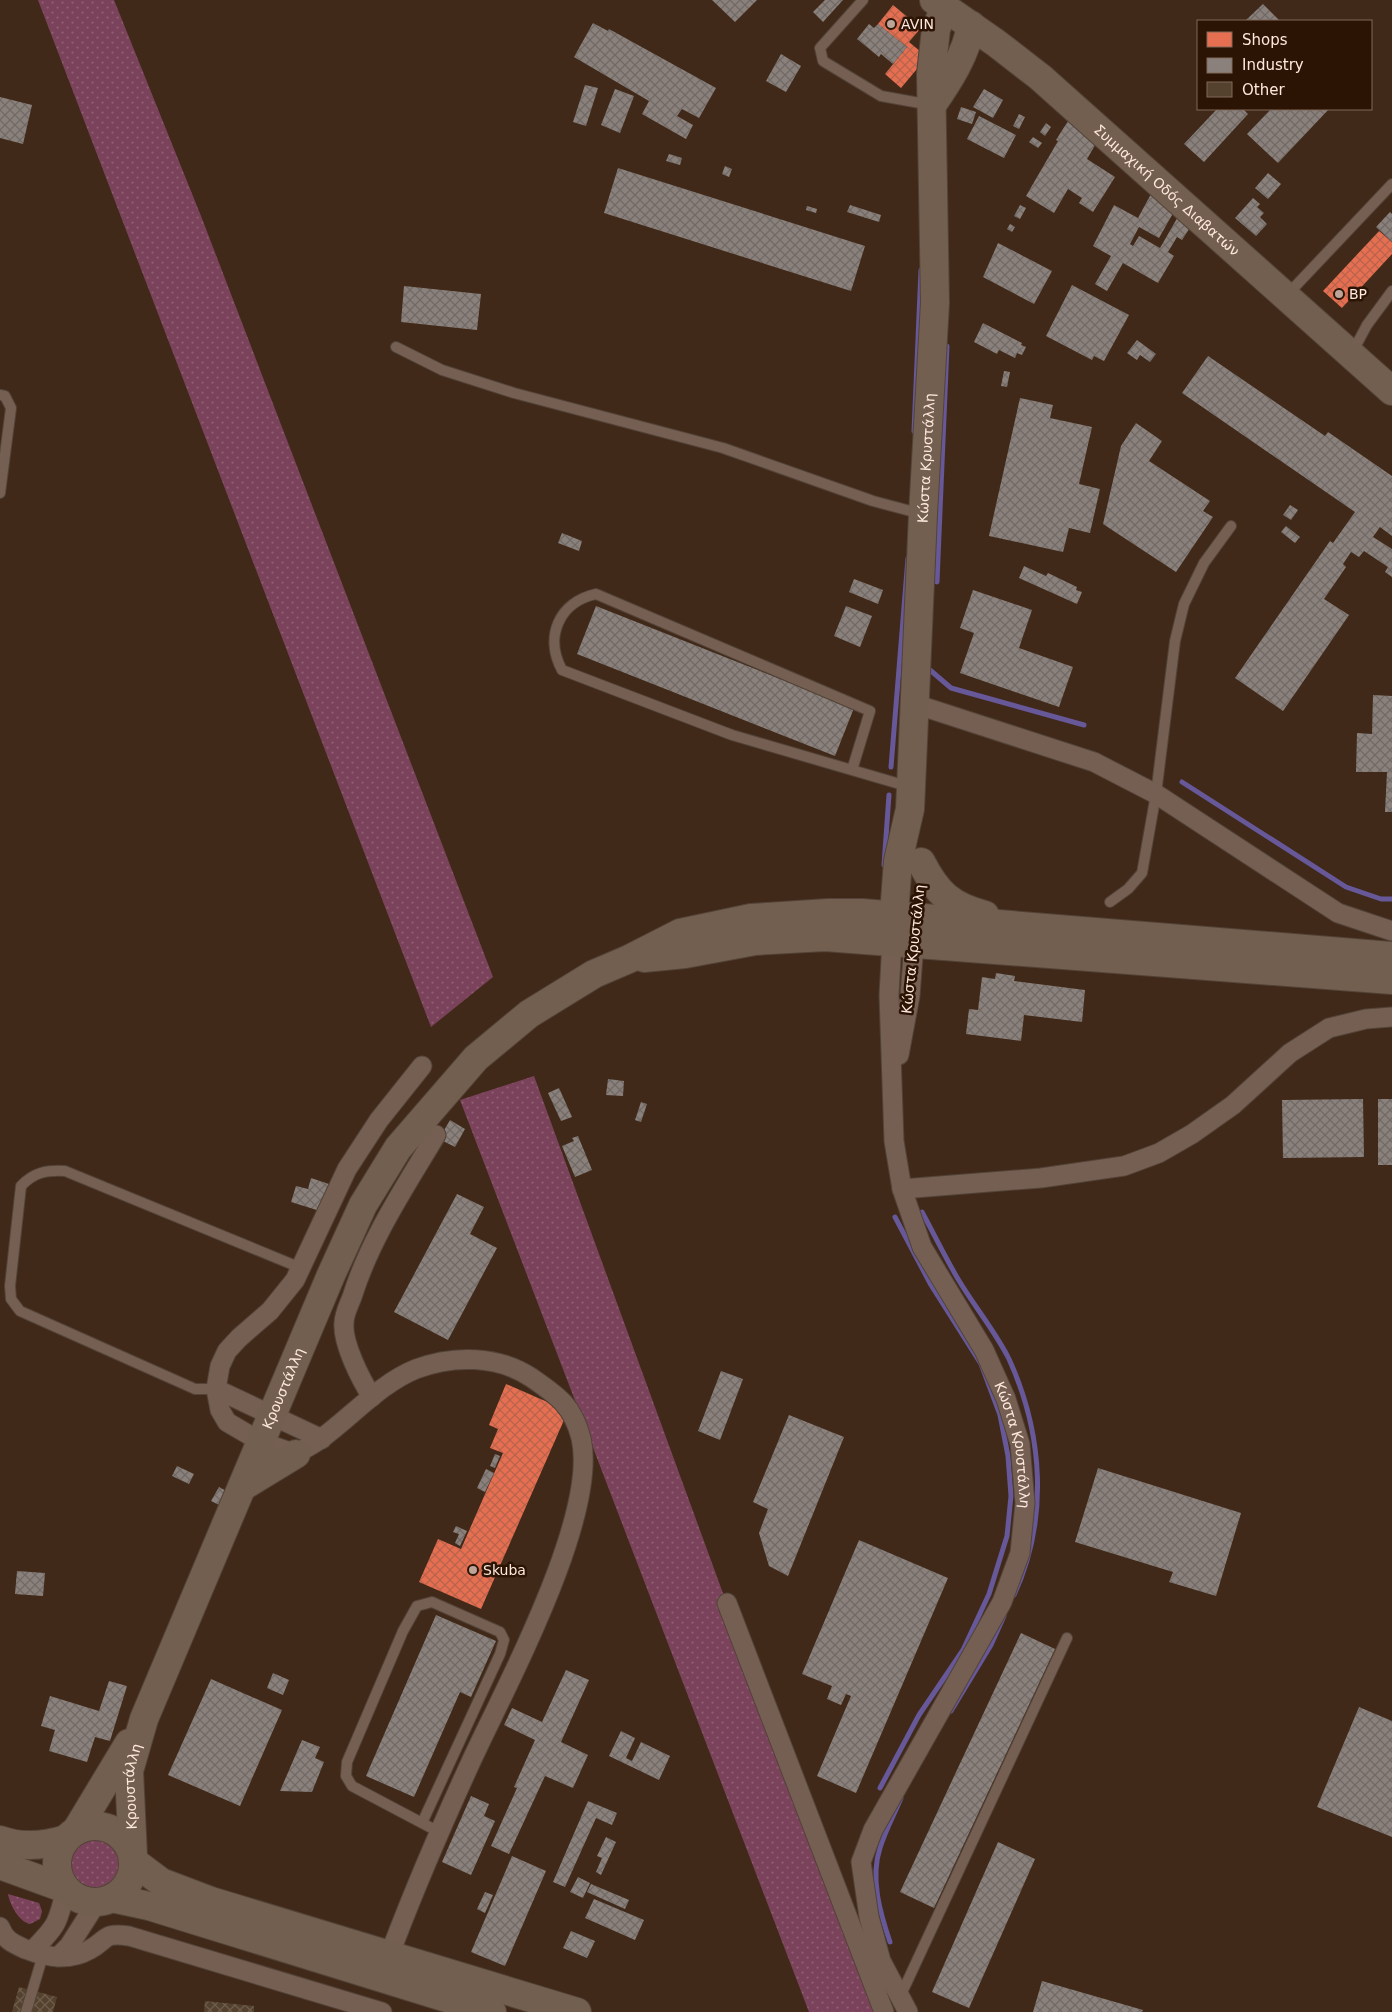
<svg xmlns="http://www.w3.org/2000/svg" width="1392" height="2012" font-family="'DejaVu Sans',sans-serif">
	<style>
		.grass { fill: url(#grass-dots) }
		.shops { fill: url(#shops-cross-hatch) }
		.industry { fill: url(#industry-cross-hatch) }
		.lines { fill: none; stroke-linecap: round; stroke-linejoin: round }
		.stream { stroke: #665899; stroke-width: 5 }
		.building { fill: url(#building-cross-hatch) }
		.lane-casing { stroke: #534338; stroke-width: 12 }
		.street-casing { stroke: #534338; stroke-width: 21 }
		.secondary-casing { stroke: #534338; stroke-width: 30 }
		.lane { stroke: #755f52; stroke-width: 10 }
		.street { stroke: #755f52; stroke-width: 19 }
		.secondary { stroke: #735f4f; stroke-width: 28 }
		.poi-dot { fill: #bca598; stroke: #2c1405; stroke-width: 2 }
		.labels { text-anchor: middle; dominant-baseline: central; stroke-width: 5; stroke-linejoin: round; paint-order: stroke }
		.poi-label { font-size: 14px; fill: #fee8dd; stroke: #2c1405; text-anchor: start }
		.street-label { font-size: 14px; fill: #fee8dd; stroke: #2c1405 }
	</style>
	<defs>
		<pattern id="grass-dots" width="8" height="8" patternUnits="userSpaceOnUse" patternTransform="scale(1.25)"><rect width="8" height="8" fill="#7b435b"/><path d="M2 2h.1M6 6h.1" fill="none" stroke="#8f5e72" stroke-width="1.8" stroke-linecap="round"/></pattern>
		<pattern id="shops-cross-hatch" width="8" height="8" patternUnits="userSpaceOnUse" patternTransform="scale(1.25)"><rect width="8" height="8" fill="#e76f51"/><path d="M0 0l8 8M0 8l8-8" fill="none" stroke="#b8634c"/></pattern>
		<pattern id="industry-cross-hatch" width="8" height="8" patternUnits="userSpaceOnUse" patternTransform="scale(1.25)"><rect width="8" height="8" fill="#8a817c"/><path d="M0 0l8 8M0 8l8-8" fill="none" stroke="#716965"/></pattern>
		<pattern id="building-cross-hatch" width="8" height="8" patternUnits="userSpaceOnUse" patternTransform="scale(1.25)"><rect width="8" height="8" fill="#55422e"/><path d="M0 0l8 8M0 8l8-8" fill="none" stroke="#6e5d4c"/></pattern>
	</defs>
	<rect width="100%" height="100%" fill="#402919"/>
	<!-- grass -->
	<g class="grass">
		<path d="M38,0h76l87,216 292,761 -62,50z"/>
		<path d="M534,1076l342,936h-67l-349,-912z"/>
		<circle cx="95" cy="1866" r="32"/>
		<path d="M8,1894l31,9 3,8 -2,8 -10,5c-11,-2 -20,-19 -22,-30z"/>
	</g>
	<!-- shops -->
	<g class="shops">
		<path d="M893,5l28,23 -12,14 18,15 -26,31 -16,-14 22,-27 -29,-23z"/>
		<path d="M1379,231l13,11v12l-50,54 -19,-17z"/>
		<path d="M506,1384l62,27 -87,198 -62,-27 19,-43 23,10 42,-96 -13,-5 8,-19 -9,-4z"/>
	</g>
	<!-- industry -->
	<g class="industry">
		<path d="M712,0h45l-22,22z"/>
		<path d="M825,0h18l-20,22 -10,-10z"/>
		<path d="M1263,4l17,17h-35z"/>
		<path d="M593,23l15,8 1,-2 107,59 -17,30 -17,-9 -5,7 16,9 -7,14 -44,-25 7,-13 -75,-44z"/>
		<path d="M869,24l5,4 4,-4 29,23 -14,17 -12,-10 -2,3 -22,-18z"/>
		<path d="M781,54l20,12 -15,26 -20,-11z"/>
		<path d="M585,85l13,3 -12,38 -13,-4z"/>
		<path d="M615,89l19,7 -14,37 -19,-8z"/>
		<path d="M984,89l19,11 -10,18 -20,-11z"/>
		<path d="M0,97l32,8 -9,39 -23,-6z"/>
		<path d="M961,107l15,5 -4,12 -15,-5z"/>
		<path d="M1217,109h26l5,5 -44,48 -20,-18z"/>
		<path d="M1271,109h58l-51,54 -31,-29z"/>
		<path d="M1019,114l6,3 -6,12 -6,-3z"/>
		<path d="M979,116l37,19 -12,23 -37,-19z"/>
		<path d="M1068,121l30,19 -11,19 28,18 -22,35 -14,-9 3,-5 -14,-9 -14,24 -28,-17 32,-55 -2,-1z"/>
		<path d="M1046,123l5,4 -6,9 -5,-4z"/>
		<path d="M1033,137l9,6 -4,5 -9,-6z"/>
		<path d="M669,154l13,4 -2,7 -14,-4z"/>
		<path d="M725,166l7,3 -3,8 -7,-3z"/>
		<path d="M618,168l247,78 -14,45 -247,-78z"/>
		<path d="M1268,173l13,11 -13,15 -13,-11z"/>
		<path d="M1151,194l25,14 -17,30 -20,-11 -9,17 3,2 6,-10 21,12 19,-33 14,8 -11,17 -5,-3 -9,15 6,4 -16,27 -35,-20 -16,28 -12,-7 16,-28 -18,-10 21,-41 24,13z"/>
		<path d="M1253,198l7,6 -3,3 7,6 -4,4 7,7 -11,12 -21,-18z"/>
		<path d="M850,205l31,10 -2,7 -32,-10z"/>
		<path d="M1020,205l6,3 -6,11 -6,-3z"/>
		<path d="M807,206l10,3 -1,4 -10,-3z"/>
		<path d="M1390,212l2,2v28l-16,-15z"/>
		<path d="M1010,224l5,3 -3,5 -5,-3z"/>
		<path d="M998,243l54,28 -18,33 -51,-27z"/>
		<path d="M1072,285l57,30 -25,46 -10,-5 -2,4 -46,-24z"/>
		<path d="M404,286l77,8 -4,36 -76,-8z"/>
		<path d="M983,323l39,20 -1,2 5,2 -4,8 -5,-2 -2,5 -16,-8 -2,4 -23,-12z"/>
		<path d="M1137,340l19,14 -6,8 -10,-7 -3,5 -10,-7z"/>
		<path d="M1208,356l117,80 3,-4 64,44v60l-12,-9 -7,10 19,12v28l-7,-5 3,-5 -24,-16 -5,6 -8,-5 -8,12 3,3 -22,32 25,16 -66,96 -48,-33 95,-137 3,2 22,-31 -173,-119z"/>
		<path d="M1004,371l6,1 -3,15 -6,-1z"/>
		<path d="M1020,398l33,7 -3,13 42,9 -13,57 21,5 -10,44 -21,-5 -6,24 -74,-16z"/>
		<path d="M1136,423l26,18 -13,20 61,40 -7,10 10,6 -37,55 -73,-48 18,-78z"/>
		<path d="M1290,505l8,5 -7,10 -8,-5z"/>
		<path d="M1286,526l14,11 -5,6 -14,-11z"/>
		<path d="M562,533l20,8 -3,10 -21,-8z"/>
		<path d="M1024,566l22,10 2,-3 29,14 -1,3 6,2 -5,12 -58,-26z"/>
		<path d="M854,579l29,11 -5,14 -29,-12z"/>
		<path d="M973,590l59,20 -13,38 54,19 -14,40 -99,-34 14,-40 -14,-5z"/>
		<path d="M596,606l258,102 -19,48 -258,-102z"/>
		<path d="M846,606l26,10 -12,31 -26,-11z"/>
		<path d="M1373,695l19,1v116h-7l2,-40h-31l1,-39 15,1z"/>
		<path d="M996,973l19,3 -1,5 71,9 -3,32 -58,-7 -3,26 -55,-7 3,-25 9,1 4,-33 13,2z"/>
		<path d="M608,1079l16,2 -1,15 -17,-1z"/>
		<path d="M559,1088l13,29 -11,4 -13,-28z"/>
		<path d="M1363,1099l1,58 -81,1 -1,-58z"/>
		<rect x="1378" y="1099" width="14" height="66"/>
		<path d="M641,1102l6,2 -6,18 -6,-2z"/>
		<path d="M450,1120l15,9 -10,18 -16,-8z"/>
		<path d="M578,1136l14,34 -17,7 -13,-31 12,-5 -2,-3z"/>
		<path d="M311,1178l18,6 -9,27 -29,-9 5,-16 12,3z"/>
		<path d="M457,1194l27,13 -14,27 27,14 -49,92 -54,-28z"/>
		<path d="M721,1371l22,8 -23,61 -22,-9z"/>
		<path d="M789,1415l55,22 -56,139 -19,-10 -10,-33 9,-24 -15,-7z"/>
		<path d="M495,1454l5,2 -5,12 -5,-2z"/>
		<path d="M177,1466l17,8 -5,10 -17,-8z"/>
		<path d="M1098,1468l143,45 -25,83 -47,-14 4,-10 -98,-30z"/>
		<path d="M486,1469l8,4 -9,19 -8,-4z"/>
		<path d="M219,1487l13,7 -7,14 -14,-7z"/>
		<path d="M456,1526l11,5 -7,15 -5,-3 4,-9 -6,-2z"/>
		<path d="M859,1540l89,38 -92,215 -39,-17 34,-80 -5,-2 -5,11 -14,-6 5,-13 -30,-12z"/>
		<path d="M17,1571l28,2 -2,23 -28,-2z"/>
		<path d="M436,1615l60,26 -25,56 -11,-5 -46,105 -48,-21z"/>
		<path d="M1021,1633l34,16 -121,259 -34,-16z"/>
		<path d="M566,1670l23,10 -28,62 27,13 -15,33 -28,-12 -36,78 -18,-8 26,-58 -3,-1 21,-47 -31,-15 8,-17 30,14z"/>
		<path d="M273,1673l16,7 -6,15 -16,-7z"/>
		<path d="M211,1679l71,31 -42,96 -72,-31z"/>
		<path d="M109,1681l18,5 -17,55 -15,-4 -8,25 -38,-11 6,-21 -14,-4 9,-30 49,15z"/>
		<path d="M1359,1707l33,14v116l-75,-30z"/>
		<path d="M621,1731l14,7 -9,20 6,3 9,-19 29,14 -11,24 -50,-24z"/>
		<path d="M302,1740l18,7 -5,11 9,4 -12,30 -32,-1z"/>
		<path d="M471,1796l18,8 -5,12 11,5 -24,54 -29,-13z"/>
		<path d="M588,1801l29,12 -5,12 -16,-7 -31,69 -12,-5z"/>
		<path d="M606,1837l10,5 -15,33 -5,-3 6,-14 -5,-2z"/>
		<path d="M998,1842l37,17 -66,149 -37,-16z"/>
		<path d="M512,1856l34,15 -41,95 -34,-14z"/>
		<path d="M578,1877l12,6 -7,15 -13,-6z"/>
		<path d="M591,1884l38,16 -4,9 -38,-17z"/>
		<path d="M485,1892l8,3 -8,18 -8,-4z"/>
		<path d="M594,1899l50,21 -9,20 -50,-22z"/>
		<path d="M571,1931l24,10 -8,17 -24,-10z"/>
		<path d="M1042,1981l101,29 -1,2h-109z"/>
	</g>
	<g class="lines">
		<!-- stream -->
		<g class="stream">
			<path d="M914,431l7,-161"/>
			<path d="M937,582l10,-236"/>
			<path d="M930,670l21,18 133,37"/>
			<path d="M891,767l17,-209"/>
			<path d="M1182,782l164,105 35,12h11"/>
			<path d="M884,865l5,-70"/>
			<path d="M922,1212c12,22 23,45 36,67 16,27 37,52 51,80 34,75 40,160 5,236"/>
			<path d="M951,1711l40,-66 13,-29"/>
			<path d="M880,1788l39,-73 44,-65 26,-56 18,-58 4,-40 -3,-40 -8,-41 -19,-51 -50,-79 -36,-68"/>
			<path d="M890,1942c-10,-29 -20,-64 -10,-94 5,-17 14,-33 21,-50"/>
		</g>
	</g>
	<!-- building -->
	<g class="building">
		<path d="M19,1987l38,10 -4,15h-41z"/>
		<path d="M205,2001l49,5v6h-50z"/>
	</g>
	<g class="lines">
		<defs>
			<g id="lane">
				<path d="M863,0l-43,48 3,13 58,35 50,9"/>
				<path d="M1287,295l105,-111"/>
				<path d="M396,347l46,23 72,23 209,55 150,53 49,13"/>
				<path d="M1352,353l15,-28 25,-34"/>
				<path d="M0,395l5,1 6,12 -11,85"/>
				<path d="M852,770l18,-59 -274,-117c-37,8 -52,43 -34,76l170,65 178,52"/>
				<path d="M1110,902l18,-13 14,-16 14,-79 19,-153 9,-37 20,-41 27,-37"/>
				<path d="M216,1389h-21l-175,-78 -9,-12 -1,-13 11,-100c13,-14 26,-16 44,-15l236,97"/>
				<path d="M422,1823l-70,-37 -6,-10 1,-14 56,-131 14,-25 15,-4 68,30 4,8 -4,14 -78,169 17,9"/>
				<path d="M900,1997l167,-359"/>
				<path d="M26,2012l17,-57"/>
			</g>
			<g id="street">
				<path d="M915,704l179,58 62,32 182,119 54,18"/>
				<path id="s1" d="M892,941l-3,54 5,146 8,48 20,58 62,103 22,49 14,45 5,59 -5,50 -18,49 -129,228 -12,32 8,55 12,44 27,51"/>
				<path d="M899,1055l11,-59 4,-53"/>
				<path d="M902,1189l139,-11 83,-12 35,-13 33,-19 41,-29 57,-52 39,-25 37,-9 26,-2"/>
				<path d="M216,1389l106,50"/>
				<path d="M372,1397c-11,-17 -30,-54 -28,-74 0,-9 5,-18 8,-26 18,-58 53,-110 84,-162"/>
				<path d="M727,1603l157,409"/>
				<path d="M0,1927c5,13 12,16 25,22 20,8 43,13 64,1 19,-10 13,-18 40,-14l253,76"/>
				<path d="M394,1943c23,-60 48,-118 75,-177 34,-75 130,-249 112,-328 -8,-32 -23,-42 -49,-60 -34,-23 -79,-23 -116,-9 -35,14 -64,47 -94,69 -8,6 -18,11 -26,16l-35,-12 -34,-20 -7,-12 -4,-21 4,-23 7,-15 12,-13 31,-27 25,-31 52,-111 32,-49 43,-54"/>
				<path d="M32,1951c25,-25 26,-28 34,-62"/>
				<path d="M58,1957l11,-11 28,-44"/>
			</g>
			<g id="secondary">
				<path id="s2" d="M934,0l62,43 44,34 352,314"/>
				<path d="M932,105c16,-23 35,-52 39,-80"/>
				<path d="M921,862c16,31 29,44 64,53"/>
				<path id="s3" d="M892,941l6,-80 12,-52 1,-22 12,-273 12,-211 -4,-229 5,-45 9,-22"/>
				<path d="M644,958l41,-4 70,-13 70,-4 567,43"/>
				<path d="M242,1487l54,-33"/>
				<circle cx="95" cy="1864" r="38"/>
				<path d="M76,1831l53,-88"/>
				<path d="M0,1840c22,8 44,6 66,-1"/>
				<path id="s4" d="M133,1856l-4,-85 15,-52 187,-444 32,-70 35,-57 78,-90 53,-44 65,-40 35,-15 51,-26 71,-15 77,-5h34l530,43"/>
				<path d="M133,1861l28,21 50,19 366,111"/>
				<path d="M0,1865l66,24"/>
				<path d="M112,1898l37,8 343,106"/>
			</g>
		</defs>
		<!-- lane casing -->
		<use href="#lane" class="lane-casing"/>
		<!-- street casing -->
		<use href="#street" class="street-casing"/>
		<!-- secondary casing -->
		<use href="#secondary" class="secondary-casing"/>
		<!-- lane -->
		<use href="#lane" class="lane"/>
		<!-- street -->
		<use href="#street" class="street"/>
		<!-- secondary -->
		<use href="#secondary" class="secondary"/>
	</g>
	<!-- markers -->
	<g class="poi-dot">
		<circle cx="891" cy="24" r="5"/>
		<circle cx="1339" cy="294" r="5"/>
		<circle cx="473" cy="1570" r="5"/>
	</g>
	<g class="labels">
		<!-- poi labels -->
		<g class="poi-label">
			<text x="901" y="24">AVIN</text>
			<text x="1349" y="294">BP</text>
			<text x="483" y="1570">Skuba</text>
		</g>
		<!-- street labels -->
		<g class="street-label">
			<text stroke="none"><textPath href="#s2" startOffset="301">Συμμαχική Οδός Διαβατών</textPath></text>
			<text stroke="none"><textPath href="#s3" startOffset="485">Κώστα Κρυστάλλη</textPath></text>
			<text transform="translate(913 949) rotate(-84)">Κώστα Κρυστάλλη</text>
			<text stroke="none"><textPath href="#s4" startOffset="498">Κρουστάλλη</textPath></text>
			<text stroke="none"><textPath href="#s1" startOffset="531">Κώστα Κρυστάλλη</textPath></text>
			<text stroke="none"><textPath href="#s4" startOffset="70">Κρουστάλλη</textPath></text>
		</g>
	</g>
	<!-- legend -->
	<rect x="1197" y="20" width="175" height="90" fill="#2c1405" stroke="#80695b"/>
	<rect x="1207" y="32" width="25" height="15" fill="#e76f51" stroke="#80695b"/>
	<text x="1242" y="45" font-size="15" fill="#fee8dd">Shops</text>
	<rect x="1207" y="58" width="25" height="15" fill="#8a817c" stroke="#80695b"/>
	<text x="1242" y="70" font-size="15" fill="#fee8dd">Industry</text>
	<rect x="1207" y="82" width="25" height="15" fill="#55422e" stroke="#80695b"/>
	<text x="1242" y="95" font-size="15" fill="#fee8dd">Other</text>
</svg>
